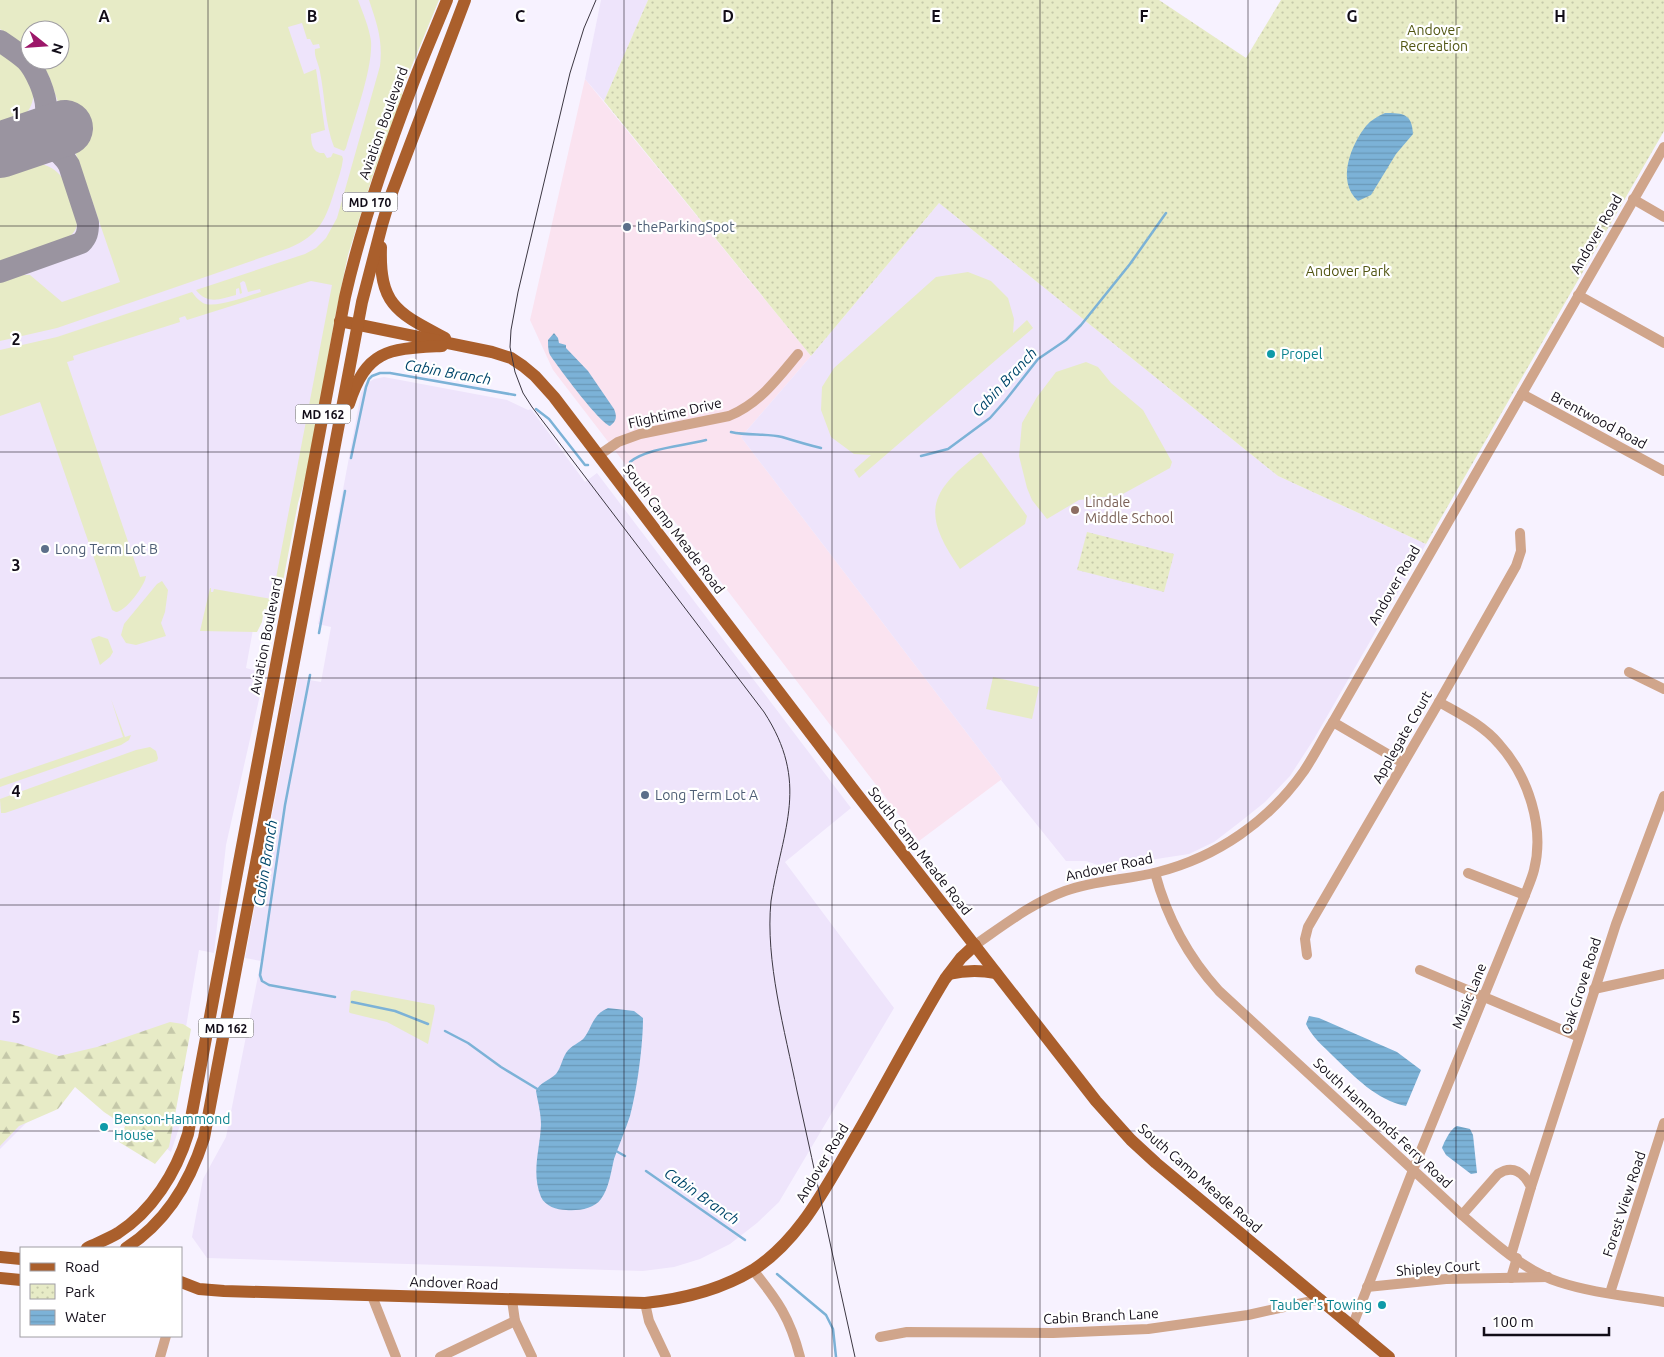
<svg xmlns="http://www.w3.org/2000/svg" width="1664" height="1357" font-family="Ubuntu,sans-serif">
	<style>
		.commercial { fill: #fae3f0 }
		.built { fill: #eee4fb; fill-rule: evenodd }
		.grass { fill: #e7ebc6 }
		.forest { fill: url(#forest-firs) }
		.park { fill: url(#park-dots) }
		.water { fill: url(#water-rules) }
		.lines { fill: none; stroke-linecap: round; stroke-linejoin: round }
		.stream { stroke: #7cb2d7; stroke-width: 2.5 }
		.taxiway { stroke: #9a94a0; stroke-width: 22 }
		.runway { stroke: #9a94a0; stroke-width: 56 }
		.minor { stroke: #d0a58b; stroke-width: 10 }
		.major { stroke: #aa5f2c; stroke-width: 12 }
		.tram { stroke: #3c3742; stroke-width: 1 }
		.grid { fill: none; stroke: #120d18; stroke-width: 1; stroke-opacity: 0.55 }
		.service-dot { fill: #5c6f8a; stroke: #fff; stroke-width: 2 }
		.culture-dot { fill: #0f9aa8; stroke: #fff; stroke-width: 2 }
		.education-dot { fill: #8d6e63; stroke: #fff; stroke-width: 2 }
		.labels { text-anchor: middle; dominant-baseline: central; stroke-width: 4.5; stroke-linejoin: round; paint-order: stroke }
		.shield { fill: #fff; stroke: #59565d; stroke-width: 1 }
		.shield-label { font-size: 12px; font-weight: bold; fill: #120d18 }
		.park-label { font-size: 14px; fill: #515512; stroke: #fff }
		.street-label { font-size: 14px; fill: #120d18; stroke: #fff }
		.service-label { font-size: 14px; fill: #4e5e75; stroke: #fff; text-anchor: start }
		.culture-label { font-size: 14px; fill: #0d838f; stroke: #fff; text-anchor: start }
		.education-label { font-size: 14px; fill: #785e54; stroke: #fff; text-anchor: start }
		.water-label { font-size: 15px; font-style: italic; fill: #00476b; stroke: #fff }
		.grid-label { font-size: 16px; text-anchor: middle; font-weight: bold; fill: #120d18; stroke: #fff; stroke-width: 4.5; stroke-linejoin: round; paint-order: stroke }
	</style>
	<defs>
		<pattern id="forest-firs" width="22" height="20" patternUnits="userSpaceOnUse" patternTransform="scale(1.25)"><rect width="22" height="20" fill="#e7ebc6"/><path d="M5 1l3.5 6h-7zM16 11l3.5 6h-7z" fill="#c5c8a9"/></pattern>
		<pattern id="park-dots" width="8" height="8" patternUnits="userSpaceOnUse" patternTransform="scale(1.25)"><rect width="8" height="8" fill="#e7ebc6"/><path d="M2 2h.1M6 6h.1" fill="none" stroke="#c5c8a9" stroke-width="1.8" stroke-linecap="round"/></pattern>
		<pattern id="water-rules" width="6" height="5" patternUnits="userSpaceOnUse" patternTransform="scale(1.25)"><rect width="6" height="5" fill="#7cb2d7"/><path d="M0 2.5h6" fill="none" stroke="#6a98b8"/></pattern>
	</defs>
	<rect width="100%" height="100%" fill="#f7f2ff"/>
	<!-- commercial -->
	<path class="commercial" d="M585,79l226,277 -70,81 261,342 -83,62 -247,-323 -3,3 -116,-151 -23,-50z"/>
	<!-- built -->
	<g class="built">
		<path d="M0,0h427l-92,280 -62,321 -17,12 -10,55 19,5 -39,172 -12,108 -15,-3 -28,166 11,3 -11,33 -97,-77 -74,74zM30,30h30v30h-30z"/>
		<path d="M601,0h47l-44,101 -19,-22z"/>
		<path d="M939,203l339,273 148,68 -112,195 -24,37 -25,26 -25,20 -26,20 -25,12 -85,13 -18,-6h-20l-65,-81 1,-1 -261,-342 70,-81z"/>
		<path d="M384,377l123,23 21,10 3,-1 54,73 12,-9 254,335 -66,54 109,146 -115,194 -22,21 -27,21 -30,15 -26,8 -31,4 -436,-13 -15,-21 11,-58 23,-42 35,-176 -16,-3 53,-280 23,4 10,-55 -13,-3 43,-231 5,-9 8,-5z"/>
	</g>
	<!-- grass -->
	<g class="grass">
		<path d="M0,0h358c5,13 11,27 13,41 2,28 -17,78 -25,107l-2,3 -10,-4c-9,-23 -9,-50 -14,-75 -1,-8 -6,-15 -5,-23l5,-1 -1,-4 -6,1 -3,-6h-3l-5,-16 -14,4 16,47 12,-5 9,61 -14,4c0,10 2,20 13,19l3,5 4,-1 2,-4 9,3 1,3c-1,10 -5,20 -8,30 -9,30 -15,46 -46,59l-232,80 -57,13v-59l21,-7h9l32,27 58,-20 -71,-206 -9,-16h20v-30h-30v20l-30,-21z"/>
		<path d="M369,0h70l-36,87 -1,9 -30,82 -24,77 -13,62 -26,148 -11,38 -22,115 -2,-2 1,-7 -2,-3 -3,4 -6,-1 -2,13 -5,10 -57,-1 10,-43h1v4h2l1,-3 58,10 60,-314 -21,-4 -124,39 -2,-4 -6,2 1,4 -107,34 1,4 -7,2 73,215 6,-1c-1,10 -21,36 -30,36l-4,-2 -72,-208 -40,14v-66l57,-13 135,-45c3,4 6,8 11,11 12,6 45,-7 58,-11l-1,-3 -12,3 -3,-10 -2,-1 -3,2 2,10 -2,1 -1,-6 -3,1v6c-15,4 -29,10 -40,-5l109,-36 11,-6 10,-10 11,-20 43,-152c3,-26 -3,-42 -11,-66z"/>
		<path d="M0,52c9,6 18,11 25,19 20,26 2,51 -25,60z"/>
		<path d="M32,163c11,0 21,4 28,12 7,8 18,38 17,48 0,7 -5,12 -10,15l-67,23v-90z"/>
		<path d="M968,272l23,9 17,17 6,21 -1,14 14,-13 6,8 -174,150 -5,-8 17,-15 -17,-1 -23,-17 -10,-27 1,-23 12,-19 102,-91z"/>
		<path d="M1086,362l12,5 13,16 32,27 29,52 -2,6 -49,27 -42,5 -32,19 -15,-19 -5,-12 -8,-32 3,-33 15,-26 19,-25z"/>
		<path d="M981,452l46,64 -2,8 -65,45c-39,-56 -32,-77 21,-117z"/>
		<path d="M162,581l6,9 -3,22 -4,11 5,13 -30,9 -10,-2 -5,-8 3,-11 33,-40z"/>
		<path d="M99,636l9,3 5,13 -3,5 -10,8 -9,-26z"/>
		<path d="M993,677l46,10 -7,32 -46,-10z"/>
		<path d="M111,699l14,38 6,-2 -2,5 -8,5 -121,42v-8l123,-42z"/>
		<path d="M150,747l6,4 2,7 -1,3 -152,52h-4l-1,-14 136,-49z"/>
		<path d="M354,990l80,15 1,4 -7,35 -41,-22 -37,-9 -1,-1 2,-20z"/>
	</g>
	<!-- forest -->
	<path class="forest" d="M170,1022l13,2 8,5 -22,118 -14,17 -36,-22 6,-16 -21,-14 -29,-25 -17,22 -39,17 -19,20v-106l17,3 42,13 38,-9z"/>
	<!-- park -->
	<g class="park">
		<path d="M648,0h511l87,58 35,-58h383v131l-238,413 -148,-68 -339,-273 -128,153 -207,-255z"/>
		<path d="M1087,532l87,22 -10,38 -87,-22z"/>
	</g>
	<!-- water -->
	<g class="water">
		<path d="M1385,113c19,0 27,1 28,21l-17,20 -25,41 -13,6c-22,-20 -7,-56 8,-75 5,-6 12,-10 19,-13z"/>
		<path d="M554,333l4,5 1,5 7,2v3l22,23 26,38c3,7 3,12 -4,17 -12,-5 -51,-58 -60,-71 -2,-4 -2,-10 -2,-15z"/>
		<path d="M608,1008l26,3 9,7c0,28 -6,72 -13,98 -5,15 -11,29 -16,43 -3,13 -5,29 -13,40 -7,10 -23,12 -35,11 -9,0 -21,-4 -25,-13 -10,-24 -1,-48 0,-72 0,-12 -3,-22 -5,-34 4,-9 13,-10 20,-17 5,-6 6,-15 10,-21 5,-8 14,-10 18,-15 9,-12 8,-23 24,-30z"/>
		<path d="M1309,1016l10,2 78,34 24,18 -15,36c-30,-6 -51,-29 -73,-50 -10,-10 -21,-19 -27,-32z"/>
		<path d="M1457,1126l13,3 3,6 4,38 -6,1 -25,-19 -4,-7c2,-6 9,-20 15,-22z"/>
	</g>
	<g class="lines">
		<!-- stream -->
		<g class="stream">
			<path d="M536,409l13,10 36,46h3"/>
			<path d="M731,432c17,4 35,1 51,5 13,4 26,8 39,11"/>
			<path d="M921,456l27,-7 42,-31 15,-17 33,-42 28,-19 15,-15 49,-61 36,-51"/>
			<path d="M351,458l15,-71 3,-8 3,-3 8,-3h10l125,22"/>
			<path d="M630,462c17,-14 54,-16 76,-22"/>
			<path d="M319,633l26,-142"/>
			<path d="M310,675l-25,130 -25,170 2,6 7,4 66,12"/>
			<path d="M352,1002l43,9 33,13"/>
			<path d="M445,1031l23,12 33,24 38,23"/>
			<path d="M616,1151l9,5"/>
			<path d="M646,1171l99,69"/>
			<path d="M777,1274l49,41 7,14 3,28"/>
		</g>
		<!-- taxiway -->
		<g class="taxiway">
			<path d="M0,41c9,6 18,12 26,19 7,7 10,14 14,23 10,25 9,38 -10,57"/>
			<path d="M0,272l81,-29c6,-6 7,-11 7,-20l-19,-58c-9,-15 -22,-22 -39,-25"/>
		</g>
		<!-- runway -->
		<path class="runway" d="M0,150l65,-22"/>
		<!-- minor -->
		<g class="minor">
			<path d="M1633,199l31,18"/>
			<path d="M1578,295l86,48"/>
			<path d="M1522,394l142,77"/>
			<path d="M599,455l19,-13 22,-8 89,-18c31,-13 48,-37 69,-62"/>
			<path d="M1629,672l35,17"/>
			<path d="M1333,722l70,41"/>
			<path d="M1155,873c12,45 33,84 64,118l243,224c28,24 62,56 97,67 33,11 70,14 105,20"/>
			<path d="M1468,873l57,22"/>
			<path d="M975,945c29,-20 57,-42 90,-54 30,-11 62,-11 93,-19 59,-15 111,-51 146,-101 10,-15 19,-33 29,-49l331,-575"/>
			<path d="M1307,955l-2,-16 3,-12 131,-225 77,-136 5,-15 -1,-18"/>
			<path d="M1420,970l159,67"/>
			<path d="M1594,989l70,-15"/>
			<path d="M1531,1187l85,-263 48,-128"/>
			<path d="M1462,1215l36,-41c15,-10 26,-1 33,13l-20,68"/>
			<path d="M753,1270c25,31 37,48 47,87"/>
			<path d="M1511,1278l6,-20"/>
			<path d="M1367,1287l79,-8 102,-2"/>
			<path d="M1610,1293l54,-170"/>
			<path d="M372,1296l24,61"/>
			<path d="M512,1300l3,21 17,36"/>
			<path d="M645,1303l4,18 17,36"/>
			<path d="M1352,1327l61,-157 112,-275c3,-8 7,-17 9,-25 11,-43 -6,-94 -35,-126 -16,-19 -39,-30 -60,-42"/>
			<path d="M880,1337l27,-5 146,1 95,-4 100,-14 73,-16"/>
			<path d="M160,1357l6,-21"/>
			<path d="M440,1357l75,-36"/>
		</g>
		<!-- major -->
		<g class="major">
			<path d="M381,247c-2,59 17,66 64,91"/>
			<path d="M340,321l152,31 19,6 12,8 12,10 19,21 302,396 240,308 35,39 25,23 233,194"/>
			<path d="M349,404c18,-56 41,-55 93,-58"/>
			<path d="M949,974c17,-4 30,-4 47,-1"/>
			<path d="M87,1248c10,-5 21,-9 31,-15 34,-22 58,-60 70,-99l157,-837c16,-71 40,-140 66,-208 11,-30 24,-59 36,-89"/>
			<path d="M126,1248c39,-25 64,-66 78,-110l158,-836 20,-77 9,-30 74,-195"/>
			<path d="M0,1257l21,2"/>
			<path d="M0,1278l21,2"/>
			<path d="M181,1282l18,7 25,2 421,12c38,-4 75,-13 108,-33 45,-29 70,-78 96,-122 33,-56 62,-113 96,-169l16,-21 14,-13"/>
		</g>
		<!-- tram -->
		<path class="tram" d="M596,0l-12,28 -14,45 -52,219 -7,38 -1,17 5,25 8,21 9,14 232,305c46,71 19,115 7,189 -6,60 14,130 26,190 20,89 38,177 58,266"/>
	</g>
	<!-- grid -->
	<path class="grid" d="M208,0v1357M416,0v1357M624,0v1357M832,0v1357M1040,0v1357M1248,0v1357M1456,0v1357M0,226h1664M0,452h1664M0,678h1664M0,905h1664M0,1131h1664"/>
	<!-- markers -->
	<g class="service-dot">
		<circle cx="627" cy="227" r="5"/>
		<circle cx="45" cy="549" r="5"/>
		<circle cx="645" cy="795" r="5"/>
	</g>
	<g class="culture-dot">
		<circle cx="1271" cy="354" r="5"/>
		<circle cx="104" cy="1127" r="5"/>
		<circle cx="1382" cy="1305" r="5"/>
	</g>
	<circle class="education-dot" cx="1075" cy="510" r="5"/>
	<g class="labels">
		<!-- shield labels -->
		<g class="shield">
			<rect x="342.5" y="192.5" width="55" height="19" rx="4"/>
			<rect x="295.5" y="404.5" width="55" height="19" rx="4"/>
			<rect x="198.5" y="1018.5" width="55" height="19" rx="4"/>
		</g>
		<g class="shield-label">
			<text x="370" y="202">MD 170</text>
			<text x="323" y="414">MD 162</text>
			<text x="226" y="1028">MD 162</text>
		</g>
		<!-- park labels -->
		<g class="park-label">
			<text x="1434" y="30">Andover<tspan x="1434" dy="16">Recreation</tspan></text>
			<text x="1348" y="271">Andover Park</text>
		</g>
		<!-- street labels -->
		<g class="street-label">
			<text transform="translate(383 123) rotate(-70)">Aviation Boulevard</text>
			<text transform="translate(1596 234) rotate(-60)">Andover Road</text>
			<text transform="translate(675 413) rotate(-13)">Flightime Drive</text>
			<text transform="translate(1599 420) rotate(28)">Brentwood Road</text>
			<text transform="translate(674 529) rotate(53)">South Camp Meade Road</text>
			<text transform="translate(1394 585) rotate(-60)">Andover Road</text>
			<text transform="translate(266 636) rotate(-79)">Aviation Boulevard</text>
			<text transform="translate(1402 737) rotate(-60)">Applegate Court</text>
			<text transform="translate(920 851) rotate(52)">South Camp Meade Road</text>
			<text transform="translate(1109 867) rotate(-12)">Andover Road</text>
			<text transform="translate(1581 986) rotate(-72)">Oak Grove Road</text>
			<text transform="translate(1469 996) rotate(-68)">Music Lane</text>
			<text transform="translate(1383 1123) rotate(43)">South Hammonds Ferry Road</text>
			<text transform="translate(822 1163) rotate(-59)">Andover Road</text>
			<text transform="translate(1200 1178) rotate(41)">South Camp Meade Road</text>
			<text transform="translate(1624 1204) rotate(-72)">Forest View Road</text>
			<text transform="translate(1438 1268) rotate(-4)">Shipley Court</text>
			<text transform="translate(454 1283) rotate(2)">Andover Road</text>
			<text transform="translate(1101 1316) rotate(-3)">Cabin Branch Lane</text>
		</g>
		<!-- service labels -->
		<g class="service-label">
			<text x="637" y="227">theParkingSpot</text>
			<text x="55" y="549">Long Term Lot B</text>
			<text x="655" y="795">Long Term Lot A</text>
		</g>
		<!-- culture labels -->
		<g class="culture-label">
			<text x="1281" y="354">Propel</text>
			<text x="114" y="1119">Benson-Hammond<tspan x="114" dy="16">House</tspan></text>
			<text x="1372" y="1305" text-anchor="end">Tauber's Towing</text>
		</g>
		<!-- education labels -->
		<g class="education-label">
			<text x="1085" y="502">Lindale<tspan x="1085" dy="16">Middle School</tspan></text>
		</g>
		<!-- water labels -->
		<g class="water-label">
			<text transform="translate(448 372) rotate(10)">Cabin Branch</text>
			<text transform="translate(1004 382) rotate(-47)">Cabin Branch</text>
			<text transform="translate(265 863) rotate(-81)">Cabin Branch</text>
			<text transform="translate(702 1196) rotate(35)">Cabin Branch</text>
		</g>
	</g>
	<g class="grid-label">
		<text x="104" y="22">A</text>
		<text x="312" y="22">B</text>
		<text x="520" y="22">C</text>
		<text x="728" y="22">D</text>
		<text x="936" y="22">E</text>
		<text x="1144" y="22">F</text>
		<text x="1352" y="22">G</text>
		<text x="1560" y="22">H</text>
		<text x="16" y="119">1</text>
		<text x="16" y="345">2</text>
		<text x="16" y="571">3</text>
		<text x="16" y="797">4</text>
		<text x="16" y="1023">5</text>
	</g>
	<!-- legend -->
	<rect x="20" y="1247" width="162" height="90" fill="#ffffff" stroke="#a09ea3"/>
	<rect x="30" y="1263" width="25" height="8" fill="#aa5f2c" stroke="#a09ea3"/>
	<text x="65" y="1272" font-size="15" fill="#120d18">Road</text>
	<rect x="30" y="1284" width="25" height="15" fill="url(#park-dots)" stroke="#a09ea3"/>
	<text x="65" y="1297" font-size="15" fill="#120d18">Park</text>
	<rect x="30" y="1310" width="25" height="15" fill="url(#water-rules)" stroke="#a09ea3"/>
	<text x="65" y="1322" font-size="15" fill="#120d18">Water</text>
	<!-- north arrow -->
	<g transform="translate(45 45) rotate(107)"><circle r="24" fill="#ffffff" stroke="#a09ea3"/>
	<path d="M0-4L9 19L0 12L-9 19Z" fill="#9c1769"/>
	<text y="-8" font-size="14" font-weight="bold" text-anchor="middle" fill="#120d18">N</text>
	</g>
	<!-- scale -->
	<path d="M1484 1327v8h125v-8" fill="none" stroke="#120d18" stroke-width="2.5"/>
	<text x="1492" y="1327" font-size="15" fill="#120d18" stroke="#ffffff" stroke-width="4" paint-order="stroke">100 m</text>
</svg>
